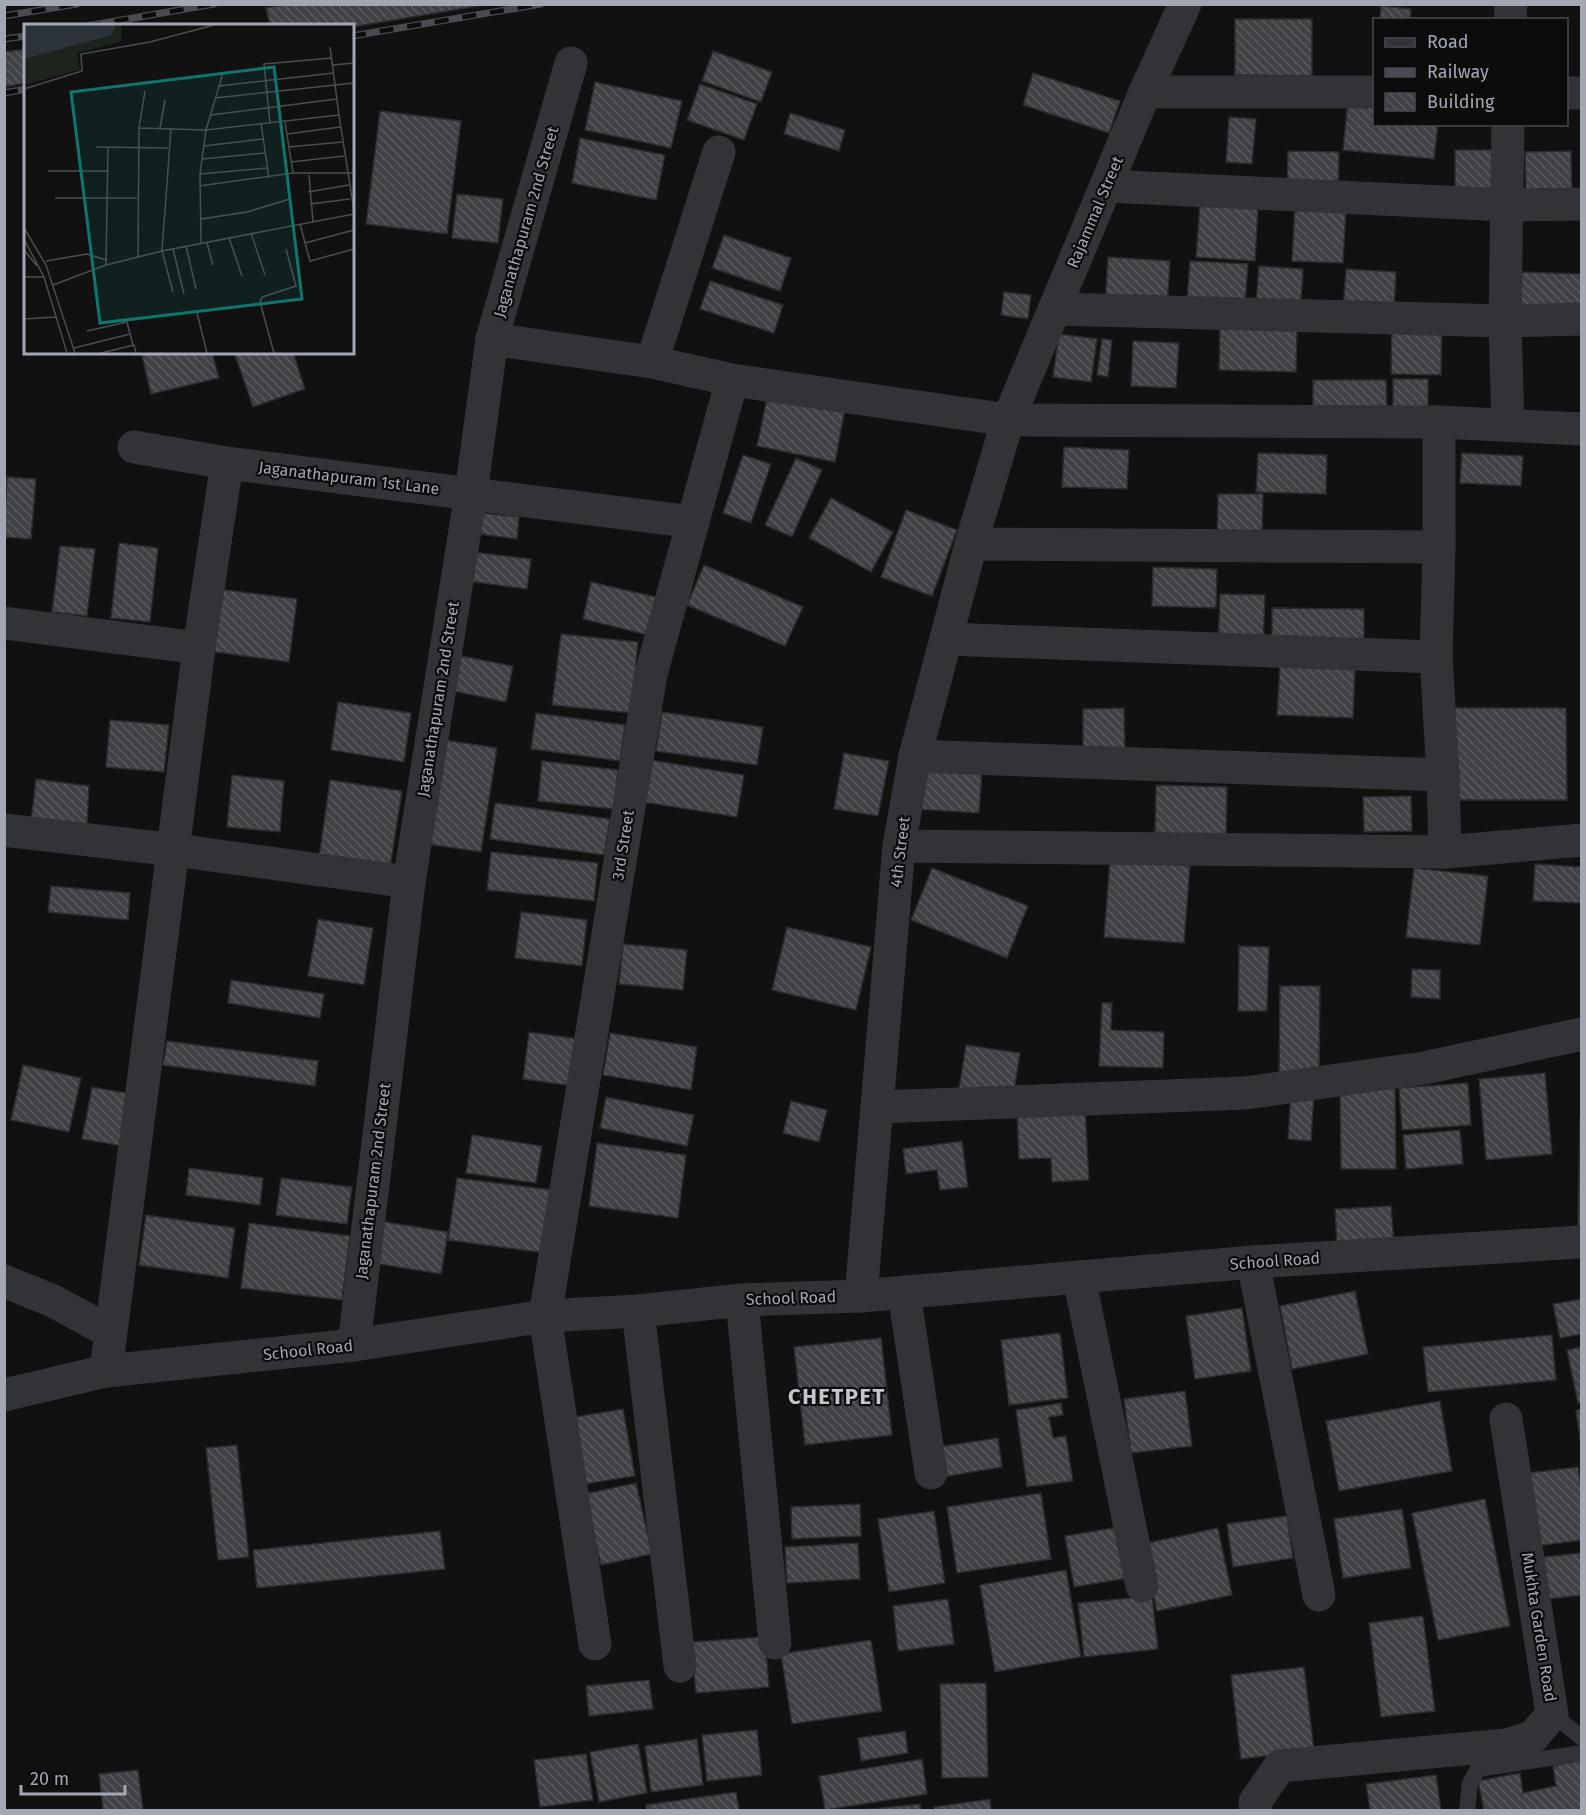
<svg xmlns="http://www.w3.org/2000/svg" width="1586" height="1815" font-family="'Fira Sans',sans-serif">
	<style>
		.building { fill: url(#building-back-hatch); stroke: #2b2b2e; stroke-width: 1.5 }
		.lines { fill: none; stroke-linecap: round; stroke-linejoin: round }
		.lane { stroke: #323337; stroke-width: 16 }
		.street { stroke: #323337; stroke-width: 33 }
		.rail-casing { stroke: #494b50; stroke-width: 7 }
		.rail { stroke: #0c0c0d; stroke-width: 4.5; stroke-dasharray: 14; stroke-linecap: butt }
		.labels { text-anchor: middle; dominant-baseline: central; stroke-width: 4.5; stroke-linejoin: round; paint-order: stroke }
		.street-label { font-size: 16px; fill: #a3a7b2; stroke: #0c0c0d }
		.district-label { font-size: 22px; font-weight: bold; letter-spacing: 1.5px; fill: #c4c6ce; stroke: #0c0c0d }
		.inset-road { fill: none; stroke: #4b4d52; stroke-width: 1.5 }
		.view { fill: #0f766e; fill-opacity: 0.15; stroke: #0f766e; stroke-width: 3 }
		.inset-edge { fill: none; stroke: #a3a7b2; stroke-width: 3 }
	</style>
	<defs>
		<pattern id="building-back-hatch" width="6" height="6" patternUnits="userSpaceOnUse" patternTransform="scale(1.5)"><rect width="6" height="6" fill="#404145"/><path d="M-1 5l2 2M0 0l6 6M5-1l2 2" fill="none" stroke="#585a5d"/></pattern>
	</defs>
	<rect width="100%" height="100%" fill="#111112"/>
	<!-- building -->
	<g class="building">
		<path d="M287,4h203l-138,23v-1h-82l-4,-18z"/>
		<path d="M1381,6l30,3 -1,11h-30z"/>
		<path d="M1235,19h77v57l-77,-1z"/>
		<path d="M26,49v34l-22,4v-35z"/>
		<path d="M713,51l59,21 -11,30 -59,-21z"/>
		<path d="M1033,73l87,28 -11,32 -86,-28z"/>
		<path d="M595,82l87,19 -11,47 -86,-18z"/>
		<path d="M700,84l57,20 -13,36 -57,-20z"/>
		<path d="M1348,99l26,3v22h64l-4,35 -91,-9z"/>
		<path d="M380,111l81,10 -14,113 -81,-10z"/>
		<path d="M790,113l55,17 -6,21 -55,-17z"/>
		<path d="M1229,117l27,2 -4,45 -26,-2z"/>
		<path d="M580,138l85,17 -9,45 -84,-17z"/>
		<path d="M1455,150h40l-1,50 -39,-1z"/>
		<path d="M1288,151l51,1 -1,40 -51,-1z"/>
		<path d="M1571,151l1,48h-46l-1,-47z"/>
		<path d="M457,194l46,5 -5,44 -46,-5z"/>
		<path d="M1200,204l58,4 -3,53 -59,-4z"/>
		<path d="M1295,206l51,3 -3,54 -51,-2z"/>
		<path d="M724,235l67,23 -11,33 -68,-23z"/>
		<path d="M1108,257l62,4 -3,47 -62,-3z"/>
		<path d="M1190,261l58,3 -3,40 -58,-4z"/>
		<path d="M1259,266l44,3 -2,36 -45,-3z"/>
		<path d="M1346,269l50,3 -2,40 -51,-3z"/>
		<path d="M1522,272l60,2v40l-62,-3z"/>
		<path d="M710,281l73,24 -9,28 -74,-24z"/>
		<path d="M1004,292l27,3 -3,24 -27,-4z"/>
		<path d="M1392,320l50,1 -1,54 -50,-1z"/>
		<path d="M1220,323l77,3 -1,46 -77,-2z"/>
		<path d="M1059,334l38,5 -6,43 -38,-5z"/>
		<path d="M1102,339l10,1 -4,37 -11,-2z"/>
		<path d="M1133,341l46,2 -3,45 -45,-2z"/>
		<path d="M141,352h71l7,26 -68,16z"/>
		<path d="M234,352h59l12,37 -52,18z"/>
		<path d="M1393,379h35v40l-35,1z"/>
		<path d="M1313,380h73l1,39 -74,-1z"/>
		<path d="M768,393l77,16 -10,53 -78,-16z"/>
		<path d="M1064,447l65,3 -2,39 -65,-2z"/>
		<path d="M1258,453l69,2 -1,39 -70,-2z"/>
		<path d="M1462,453l61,3 -2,30 -61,-3z"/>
		<path d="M743,455l28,9 -20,59 -28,-10z"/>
		<path d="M796,458l26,12 -30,67 -27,-12z"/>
		<path d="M7,477l29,2 -5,60 -27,-2z"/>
		<path d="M1218,494h45l-1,48h-45z"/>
		<path d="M831,498l62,34 -22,40 -62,-34z"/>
		<path d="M906,510l51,20 -25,66 -51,-19z"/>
		<path d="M481,513l38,4 -2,22 -39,-5z"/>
		<path d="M119,543l39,5 -8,74 -39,-4z"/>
		<path d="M60,546l35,3 -8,67 -35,-4z"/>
		<path d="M472,552l59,7 -4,30 -59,-8z"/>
		<path d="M704,565l99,42 -18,39 -98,-41z"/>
		<path d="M1153,567l64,2 -1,39 -64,-2z"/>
		<path d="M591,582l65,15 -8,38 -65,-16z"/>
		<path d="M218,589l79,10 -8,63 -80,-11z"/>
		<path d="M1220,594l45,1 -2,53 -45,-2z"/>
		<path d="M1272,608l92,1v42l-92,-1z"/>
		<path d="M561,634l77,8 -7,71 -79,-8z"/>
		<path d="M456,655l57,11 -7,36 -57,-12z"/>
		<path d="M1280,665l75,3 -2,50 -76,-3z"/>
		<path d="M338,702l73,11 -7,49 -73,-12z"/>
		<path d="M1124,708l1,49h-42v-48z"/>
		<path d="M1453,708h113l1,92h-114z"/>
		<path d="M662,712l101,15 -6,38 -101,-14z"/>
		<path d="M536,713l89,12 -5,36 -89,-12z"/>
		<path d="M110,720l59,5 -5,47 -58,-5z"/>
		<path d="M438,739l59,9 -16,104 -60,-9z"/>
		<path d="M844,753l45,8 -11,55 -44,-7z"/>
		<path d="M650,760l94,15 -7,42 -94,-15z"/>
		<path d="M542,761l76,9 -4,39 -76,-8z"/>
		<path d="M916,768l66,4 -3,41 -66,-4z"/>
		<path d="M232,775l52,6 -4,51 -53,-5z"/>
		<path d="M36,779l53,7 -2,42 -56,-6z"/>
		<path d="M330,780l72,11 -12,77 -71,-10z"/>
		<path d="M1156,785l71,2 -1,50 -71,-2z"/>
		<path d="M1411,796l1,35 -48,1 -1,-35z"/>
		<path d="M495,803l115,16 -6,36 -114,-16z"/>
		<path d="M491,852l107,11 -4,38 -107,-11z"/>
		<path d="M1110,860l80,6 -6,77 -80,-6z"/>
		<path d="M1535,864l47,3v36l-49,-2z"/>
		<path d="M932,868l96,38 -21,52 -96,-38z"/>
		<path d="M1414,868l74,8 -8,69 -74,-8z"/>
		<path d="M51,886l79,7 -2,27 -80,-8z"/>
		<path d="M521,912l66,8 -5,46 -67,-8z"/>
		<path d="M318,919l55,9 -9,57 -56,-9z"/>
		<path d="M787,927l84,20 -15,63 -84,-20z"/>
		<path d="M623,944l64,6 -4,40 -64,-6z"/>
		<path d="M1239,946l30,1 -2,64h-29z"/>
		<path d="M1412,969l28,1v29l-29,-2z"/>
		<path d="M231,980l93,14 -4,24 -92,-15z"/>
		<path d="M1280,986h40l-1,93 -40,-1z"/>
		<path d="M1102,1003h10l-1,27 53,2 -1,36 -64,-2z"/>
		<path d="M529,1032l56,8 -5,47 -57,-8z"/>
		<path d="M610,1033l87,14 -6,43 -88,-15z"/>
		<path d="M167,1041l151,20 -3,25 -152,-21z"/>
		<path d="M966,1045l54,8 -7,45 -54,-9z"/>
		<path d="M23,1065l58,13 -12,54 -58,-12z"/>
		<path d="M1545,1073l7,81 -66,6 -7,-81z"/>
		<path d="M1468,1083l3,42 -69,5 -3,-42z"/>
		<path d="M92,1087l40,7 -10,52 -40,-7z"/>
		<path d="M1395,1088l1,81h-55l-1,-80z"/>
		<path d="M1291,1091l23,2 -3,48 -23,-2z"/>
		<path d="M606,1097l88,18 -7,31 -87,-18z"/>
		<path d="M791,1101l36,9 -8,32 -36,-9z"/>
		<path d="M1085,1108l4,72 -37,2 -1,-24 -32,1 -2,-48z"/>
		<path d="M1580,1116h2v112h-4z"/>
		<path d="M1460,1130l3,34 -57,5 -3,-34z"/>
		<path d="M472,1135l70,11 -6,37 -70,-10z"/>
		<path d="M962,1141l6,46 -28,3 -3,-20 -31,4 -3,-25z"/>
		<path d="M597,1143l89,12 -8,63 -89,-12z"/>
		<path d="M189,1168l74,10 -3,27 -74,-10z"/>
		<path d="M281,1178l71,9 -5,37 -71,-9z"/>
		<path d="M457,1178l96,12 -8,63 -97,-13z"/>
		<path d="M1391,1206l3,37 -57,4 -2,-38z"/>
		<path d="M146,1215l89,13 -7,50 -89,-13z"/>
		<path d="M373,1220l75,12 -7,42 -74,-12z"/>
		<path d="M249,1223l101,13 -8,64 -101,-12z"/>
		<path d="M1355,1291l13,63 -76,15 -12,-63z"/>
		<path d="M1582,1299v35l-22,4 -7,-34z"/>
		<path d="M1242,1308l9,63 -56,8 -9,-63z"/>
		<path d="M1060,1333l8,65 -59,7 -8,-65z"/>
		<path d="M1552,1335l4,45 -128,12 -5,-45z"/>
		<path d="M881,1338l11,97 -87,10 -11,-98z"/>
		<path d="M1582,1347v55l-4,1 -11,-53z"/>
		<path d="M1185,1391l7,55 -61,7 -7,-54z"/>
		<path d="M1440,1401l12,70 -113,20 -13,-70z"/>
		<path d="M1061,1403l2,12 -14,2 4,21 13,-2 7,45 -46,6 -11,-77z"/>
		<path d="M623,1409l12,67 -56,9 -11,-67z"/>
		<path d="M1582,1409v44l-6,-43z"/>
		<path d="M998,1438l4,29 -59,10 -5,-30z"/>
		<path d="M237,1445l12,112 -31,3 -12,-112z"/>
		<path d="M1578,1467l4,26v47l-45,6 -9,-73z"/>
		<path d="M636,1483l16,71 -51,11 -17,-71z"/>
		<path d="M1041,1493l10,66 -94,14 -10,-66z"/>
		<path d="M1485,1499l25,127 -72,14 -26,-127z"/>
		<path d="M860,1504l1,32 -69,3 -1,-32z"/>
		<path d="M1402,1509l9,59 -68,10 -9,-59z"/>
		<path d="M934,1511l11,72 -56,9 -11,-73z"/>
		<path d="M1287,1516l6,42 -60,9 -6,-43z"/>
		<path d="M1119,1527l9,51 -54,9 -9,-51z"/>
		<path d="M1218,1528l14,67 -75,16 -15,-67z"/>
		<path d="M440,1531l5,38 -188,19 -4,-38z"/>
		<path d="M858,1543l2,36 -73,4 -2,-36z"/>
		<path d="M1582,1553v42l-35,4 -5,-42z"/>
		<path d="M1066,1570l15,87 -86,15 -15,-87z"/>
		<path d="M1152,1596l6,53 -74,8 -6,-54z"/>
		<path d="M948,1599l6,45 -56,7 -5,-45z"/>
		<path d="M1423,1616l12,95 -54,6 -12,-94z"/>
		<path d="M765,1637l4,50 -73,6 -5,-51z"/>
		<path d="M871,1640l11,71 -90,13 -11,-70z"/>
		<path d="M1304,1667l10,83 -73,9 -10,-84z"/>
		<path d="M649,1680l4,29 -64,7 -3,-30z"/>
		<path d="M986,1683l2,94 -46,1 -2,-94z"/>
		<path d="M757,1730l5,45 -55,6 -5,-46z"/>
		<path d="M905,1731l3,22 -47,8 -3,-23z"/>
		<path d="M697,1739l6,46 -52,7 -6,-46z"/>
		<path d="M638,1744l9,49 -48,9 -9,-50z"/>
		<path d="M586,1754l7,46 -53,7 -6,-47z"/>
		<path d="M922,1759l5,35 -102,16 -6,-34z"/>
		<path d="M1582,1760v50h-98l-6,-29 42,-8 3,20 33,-7 -3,-20z"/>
		<path d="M138,1770l5,40h-40l-4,-36z"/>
		<path d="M1436,1775l5,35h-71l-4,-26z"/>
		<path d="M736,1792l3,18h-92l-1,-5z"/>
		<path d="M990,1799l1,11h-56l-1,-3z"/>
		<path d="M920,1804l1,6h-61z"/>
	</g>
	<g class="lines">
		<!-- lane -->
		<g class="lane">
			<path d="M1552,1714l30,24"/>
			<path d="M1467,1810l3,-27 8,-14 104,-16"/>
		</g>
		<!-- street -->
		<g class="street">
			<path d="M1510,20l1,-16"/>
			<path d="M1145,92h229"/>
			<path d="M1566,93h16"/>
			<path d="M1508,124l-3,197 3,104"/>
			<path d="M1106,186l401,19 75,-1"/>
			<path d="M1054,309l451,12 77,-2"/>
			<path d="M492,339l160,23 80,18 276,40 431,2 143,7"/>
			<path d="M652,362l67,-210"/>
			<path d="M1439,422v125l-3,110 7,118 2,77"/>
			<path d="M134,447l93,16 466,59"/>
			<path d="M971,544l468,3"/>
			<path d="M4,623l195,25"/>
			<path d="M946,639l490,18"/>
			<path d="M915,756l528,19"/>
			<path d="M4,830l171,20 234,32"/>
			<path d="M899,846l546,6 137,-12"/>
			<path d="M878,1107l367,-14 179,-25 158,-34"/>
			<path d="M1253,1262l66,333"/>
			<path d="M1079,1277l63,309"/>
			<path d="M4,1281l49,20 57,31"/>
			<path d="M904,1292l27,181"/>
			<path d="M861,1296l38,-450 16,-90 56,-212 37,-124 137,-328 40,-88"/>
			<path d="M742,1300l33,343"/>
			<path d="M638,1311l42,355"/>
			<path d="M354,1345l55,-463 62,-389 21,-154 79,-276"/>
			<path d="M106,1371l93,-723 28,-185"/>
			<path d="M4,1395l102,-24 248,-26 191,-29 93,-5 104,-11 119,-4 392,-34 329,-20"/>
			<path d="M595,1644l-50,-328 106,-642 81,-294"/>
			<path d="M1256,1810l-1,-8 25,-36 226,-21 27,-8 19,-23 -46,-295"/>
		</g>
		<defs>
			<g id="rail">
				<path d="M4,16l73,-12"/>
				<path d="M87,26l127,-22"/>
				<path d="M352,36l189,-32"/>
				<path d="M4,39l22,-3"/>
				<path d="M4,93l22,-4"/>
			</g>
		</defs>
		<!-- rail casing -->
		<use href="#rail" class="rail-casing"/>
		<!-- rail -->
		<use href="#rail" class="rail"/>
	</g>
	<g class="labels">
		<!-- street labels -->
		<g class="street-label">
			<text transform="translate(1095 212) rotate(-67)">Rajammal Street</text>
			<text transform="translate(526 222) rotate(-74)">Jaganathapuram 2nd Street</text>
			<text transform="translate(349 478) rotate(7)">Jaganathapuram 1st Lane</text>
			<text transform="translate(438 699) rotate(-81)">Jaganathapuram 2nd Street</text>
			<text transform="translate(623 845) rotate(-81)">3rd Street</text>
			<text transform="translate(900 852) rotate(-83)">4th Street</text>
			<text transform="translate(373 1181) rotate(-83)">Jaganathapuram 2nd Street</text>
			<text transform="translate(1275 1261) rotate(-4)">School Road</text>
			<text transform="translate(791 1298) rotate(-2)">School Road</text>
			<text transform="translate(308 1350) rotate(-6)">School Road</text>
			<text transform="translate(1539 1627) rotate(81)">Mukhta Garden Road</text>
		</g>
		<!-- district labels -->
		<g class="district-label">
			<text x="837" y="1396">CHETPET</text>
		</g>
	</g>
	<!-- overview -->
	<g transform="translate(24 24)">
		<rect width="330" height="330" fill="#111112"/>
		<path d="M0,1h97l1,11 -2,6 -43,11 3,17 -56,15z" fill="#1d241e"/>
		<path d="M0,1h92l-4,10 -88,24z" fill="#2b3339"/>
		<path class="inset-road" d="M306,23l9,68M309,41l21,-2M195,62l115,-13M0,65l58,-18 -1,-17 69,-12 64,-17M191,74l139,-15M187,91l126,-16M261,98l8,51M237,99l8,55M246,99l-6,-59 68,-6M115,104l67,2 133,-15 15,96M136,104l5,-28M147,105l-9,122 11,41M263,110l53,-7M180,122l59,-7M72,123l72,1M265,123l53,-5M178,135l63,-6M267,138l53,-6M24,147h59M176,150l67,-6M285,151l4,47M175,162l94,-13h61M284,168l41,-7M31,174h82M286,180l40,-5M177,195l46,-7 43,-13M276,200l10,37 44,-12M0,204l22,37 29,88M227,209l14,42M205,214l13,38M0,215l20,38 23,76M183,219l6,22M281,219l49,-13M177,220l-1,-70 6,-44 17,-57M162,222l10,43M149,225l11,45M0,226l13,16M114,234l1,-130 6,-37M22,237l41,-7 19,6M82,241l2,-118M0,253h20M29,261l53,-20 56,-14 192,-37M173,289l10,40M0,295l32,-2M63,307l40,-9 6,23M50,324l56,-14M77,329l33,-8 2,8M250,329l-14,-51 2,-5 34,-11 -10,-37"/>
		<path class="view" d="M250,43l28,232 -202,24 -29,-231z"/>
		<rect width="330" height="330" class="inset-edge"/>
	</g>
	<!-- border -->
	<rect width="1586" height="1815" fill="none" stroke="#a3a7b2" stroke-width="12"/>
	<!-- legend -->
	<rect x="1373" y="18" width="195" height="108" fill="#0c0c0d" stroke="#484a4f" stroke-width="1.5"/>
	<rect x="1385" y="38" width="30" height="9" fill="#323337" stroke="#484a4f" stroke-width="1.5"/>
	<text x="1427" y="48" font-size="18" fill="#a3a7b2">Road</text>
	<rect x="1385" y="68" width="30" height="9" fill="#494b50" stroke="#484a4f" stroke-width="1.5"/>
	<text x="1427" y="78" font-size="18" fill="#a3a7b2">Railway</text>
	<rect x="1385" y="93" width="30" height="18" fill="url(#building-back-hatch)" stroke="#484a4f" stroke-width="1.5"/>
	<text x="1427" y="108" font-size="18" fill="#a3a7b2">Building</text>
	<!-- scale -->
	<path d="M21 1785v9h104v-9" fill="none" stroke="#a3a7b2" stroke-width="3"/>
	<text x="30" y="1785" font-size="18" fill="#a3a7b2" stroke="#0c0c0d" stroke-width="4.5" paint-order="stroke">20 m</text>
</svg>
